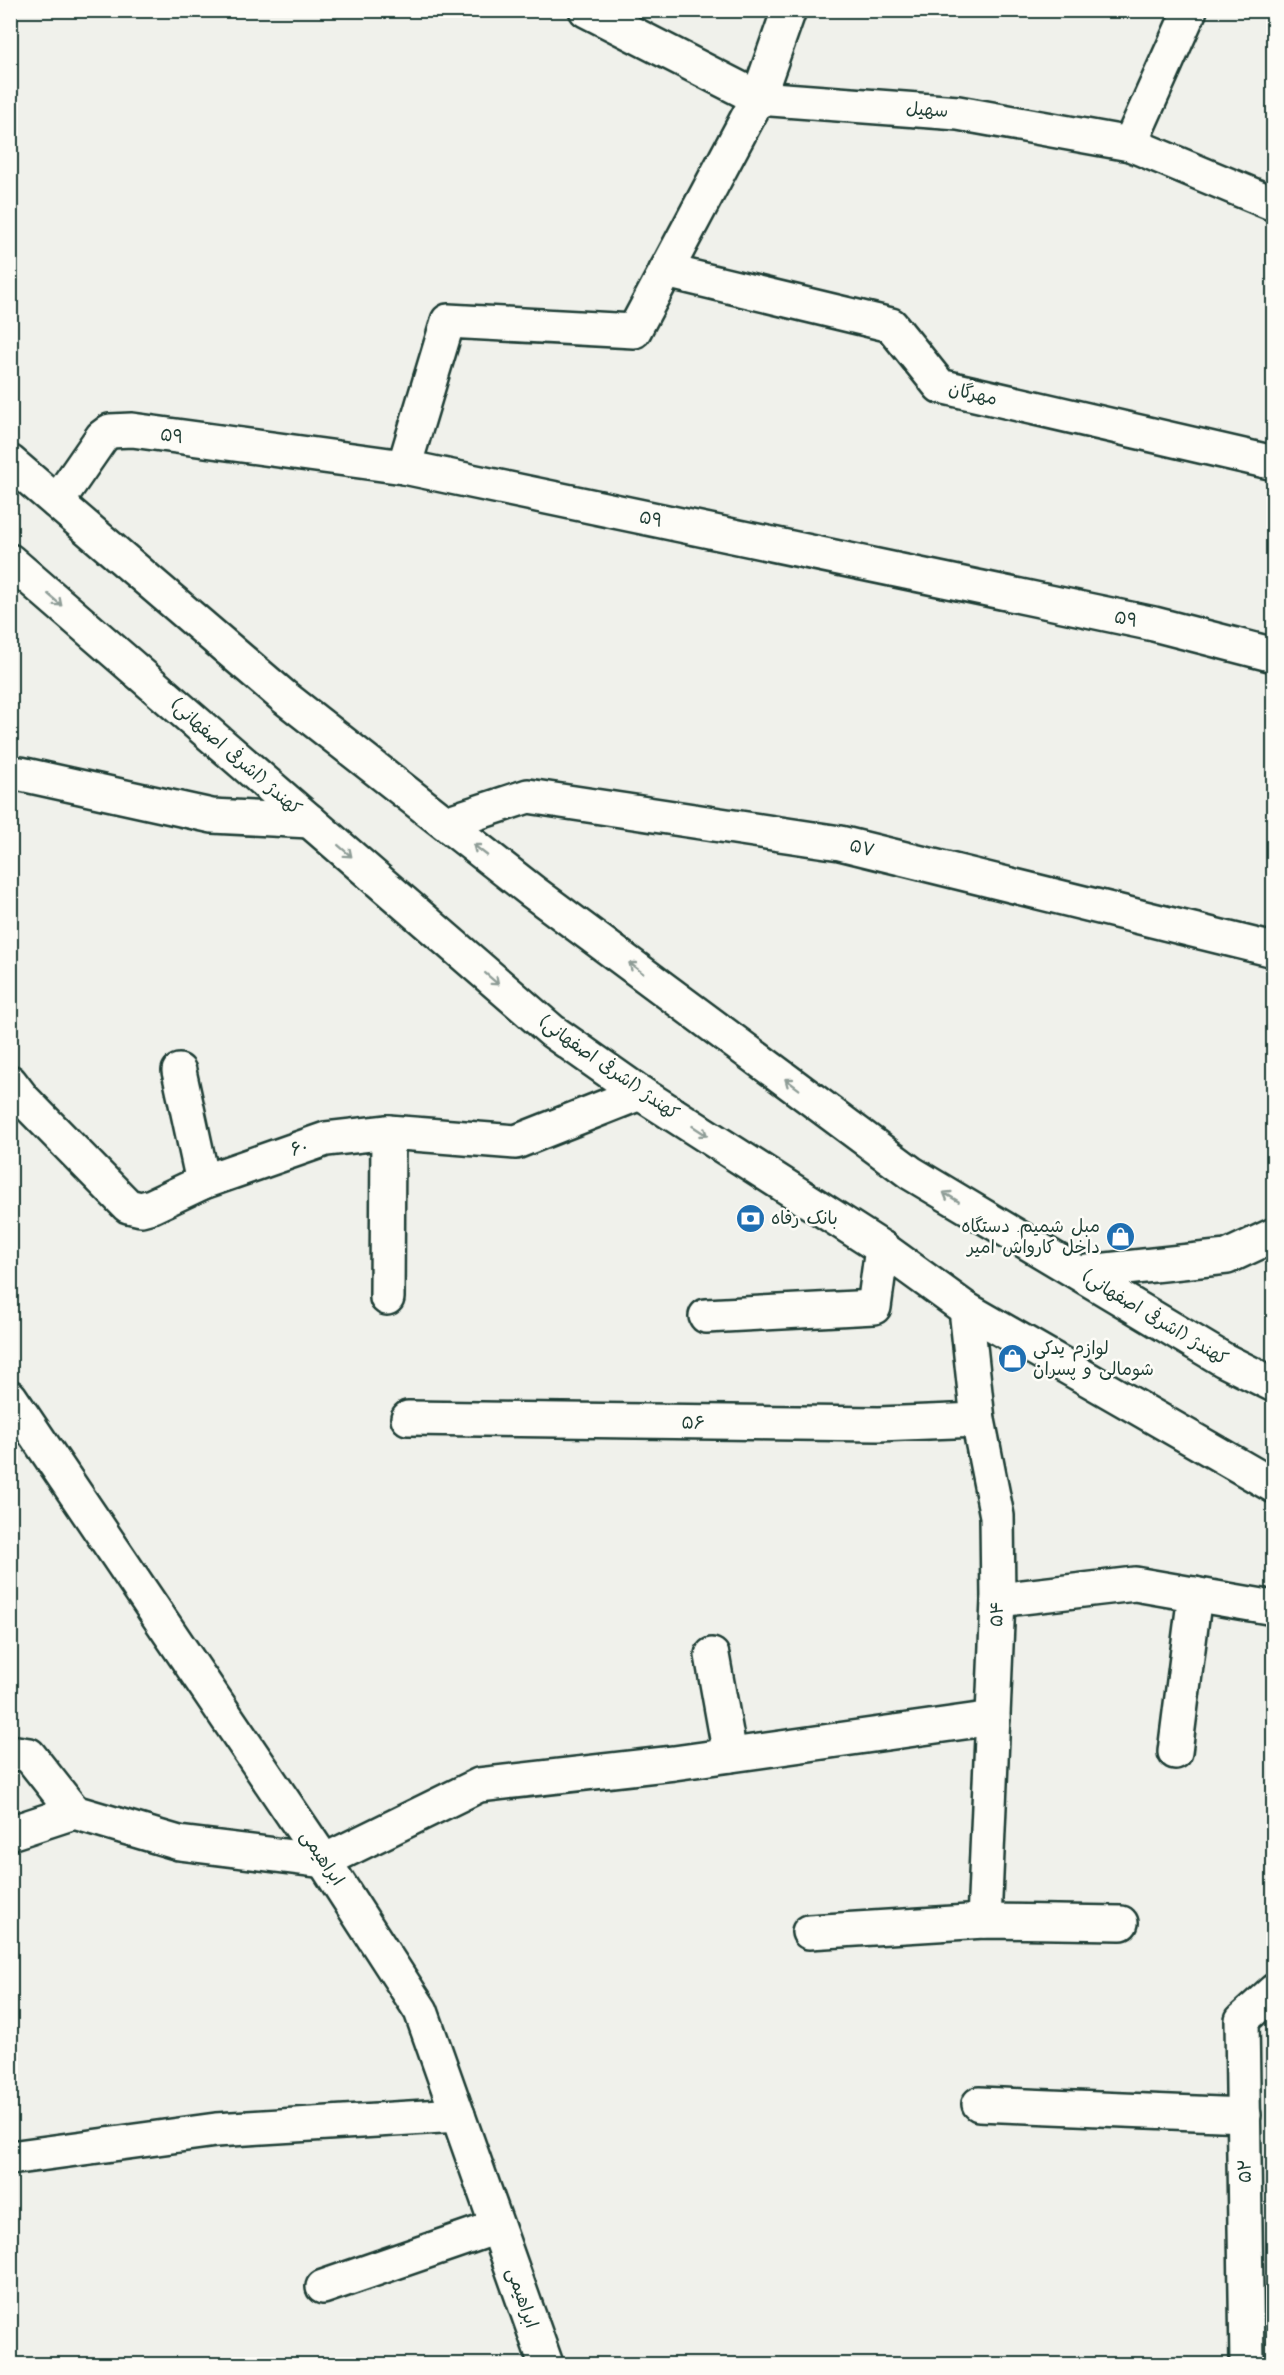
<svg xmlns="http://www.w3.org/2000/svg" width="1284" height="2375" font-family="'Architects Daughter','Playpen Sans Arabic',sans-serif">
	<style>
		.lines { fill: none; stroke-linecap: round; stroke-linejoin: round }
		.minor-casing { stroke: #1f3d34; stroke-width: 38 }
		.major-casing { stroke: #1f3d34; stroke-width: 38 }
		.minor { stroke: #fdfcf7; stroke-width: 33 }
		.major { stroke: #fdfcf7; stroke-width: 33 }
		.oneway { stroke: #8e9c96 }
		.labels { text-anchor: middle; dominant-baseline: central; stroke-width: 5; stroke-linejoin: round; paint-order: stroke }
		.street-label { font-size: 18px; fill: #1f3d34; stroke: #fdfcf7 }
		.poi-label { font-size: 18px; fill: #1f3d34; stroke: #fdfcf7; text-anchor: start }
	</style>
	<rect width="100%" height="100%" fill="#f0f1eb"/>
	<filter id="ink" filterUnits="userSpaceOnUse"><feTurbulence type="fractalNoise" baseFrequency=".0167" numOctaves="2"/><feDisplacementMap in="SourceGraphic" scale="12" xChannelSelector="R" yChannelSelector="G"/><feConvolveMatrix kernelMatrix="1 2 1 2 8 2 1 2 1" color-interpolation-filters="sRGB"/></filter>
	<g filter="url(#ink)">
		<g class="lines">
			<defs>
				<g id="minor">
					<path d="M586,10l172,88 200,15 172,31 144,60"/>
					<path d="M1130,144l60,-134"/>
					<path d="M666,271l225,54 49,61 334,77"/>
					<path d="M404,467l44,-146 186,10 124,-233 31,-88"/>
					<path d="M57,502l45,-65 8,-6 22,-1 272,37 750,157 120,31"/>
					<path d="M21,774l191,42 98,5"/>
					<path d="M446,823l82,-27 312,47 434,107"/>
					<path d="M179,1071l24,111"/>
					<path d="M10,1082l13,17 105,107 13,3 11,-3 51,-24 123,-43 62,-7 128,10 124,-49"/>
					<path d="M1079,1273l148,-16 47,-22"/>
					<path d="M387,1298l1,-166"/>
					<path d="M966,1309l12,111 19,96 1,84 -14,321"/>
					<path d="M706,1316l168,-9 8,-59"/>
					<path d="M408,1418l471,6 99,-4"/>
					<path d="M998,1600l137,-16 139,24"/>
					<path d="M712,1655l18,100"/>
					<path d="M10,1752l19,3 45,57"/>
					<path d="M1175,1752l20,-158"/>
					<path d="M10,1833l64,-21 105,31 145,18 155,-76 195,-22 319,-45"/>
					<path d="M809,1932l175,-11 137,2"/>
					<path d="M979,2104l265,11"/>
					<path d="M10,2158l206,-28 242,-15"/>
					<path d="M323,2287l174,-60"/>
					<path d="M1247,2364l-5,-344 32,-29"/>
				</g>
				<g id="major">
					<path d="M10,462l273,234 250,196 378,281 313,187 50,25"/>
					<path d="M10,561l542,470 88,62 242,155 84,61 308,177"/>
					<path d="M10,1397l314,464 97,150 125,353"/>
				</g>
			</defs>
			<!-- minor casing -->
			<use href="#minor" class="minor-casing"/>
			<!-- major casing -->
			<use href="#major" class="major-casing"/>
			<!-- minor -->
			<use href="#minor" class="minor"/>
			<!-- major -->
			<use href="#major" class="major"/>
		</g>
		<!-- one-way arrows -->
		<defs><path id="oneway-shaft" d="M-6 0H5M1.5-3L5.5 0L1.5 3" fill="none" stroke-width="1.6" stroke-linecap="round" stroke-linejoin="round" transform="scale(1.5)"/></defs>
		<g class="oneway">
			<use href="#oneway-shaft" transform="translate(55 600) rotate(41)"/>
			<use href="#oneway-shaft" transform="translate(480 850) rotate(-142)"/>
			<use href="#oneway-shaft" transform="translate(345 851) rotate(41)"/>
			<use href="#oneway-shaft" transform="translate(636 968) rotate(-143)"/>
			<use href="#oneway-shaft" transform="translate(492 979) rotate(41)"/>
			<use href="#oneway-shaft" transform="translate(792 1084) rotate(-143)"/>
			<use href="#oneway-shaft" transform="translate(700 1131) rotate(33)"/>
			<use href="#oneway-shaft" transform="translate(951 1197) rotate(-149)"/>
		</g>
	</g>
	<!-- icons -->
	<defs>
		<symbol id="bank-disc" viewBox="-11 -11 22 22"><circle r="9.5" fill="#1f6fb2" stroke="#fdfcf7"/><path d="M-6-4H6V4H-6ZM0-2.3a2.3 2.3 0 1 0 0 4.6a2.3 2.3 0 1 0 0-4.6Z" fill="#fff"/></symbol>
		<symbol id="shop-disc" viewBox="-11 -11 22 22"><circle r="9.5" fill="#1f6fb2" stroke="#fdfcf7"/><path d="M-5-2.5h2.3a2.7 3.5 0 0 1 5.4 0H5L5.5 6h-11ZM-1.5-2.5h3a1.5 2.3 0 0 0-3 0Z" fill="#fff"/></symbol>
	</defs>
	<g fill-rule="evenodd">
		<use href="#bank-disc" x="734" y="1202" width="33" height="33"/>
		<use href="#shop-disc" x="1104" y="1220" width="33" height="33"/>
		<use href="#shop-disc" x="996" y="1342" width="33" height="33"/>
	</g>
	<g class="labels">
		<!-- street labels -->
		<g class="street-label">
			<text transform="translate(927 110) rotate(4)">سهیل</text>
			<text transform="translate(973 394) rotate(13)">مهرگان</text>
			<text transform="translate(172 436) rotate(8)">۵۹</text>
			<text transform="translate(651 519) rotate(12)">۵۹</text>
			<text transform="translate(1126 619) rotate(12)">۵۹</text>
			<text transform="translate(236 757) rotate(41)">کهندژ (اشرفی اصفهانی)</text>
			<text transform="translate(862 848) rotate(14)">۵۷</text>
			<text transform="translate(609 1068) rotate(35)">کهندژ (اشرفی اصفهانی)</text>
			<text transform="translate(299 1148) rotate(-20)">۶۰</text>
			<text transform="translate(1155 1318) rotate(31)">کهندژ (اشرفی اصفهانی)</text>
			<text transform="translate(693 1423) rotate(1)">۵۶</text>
			<text transform="translate(997 1614) rotate(-88)">۵۴</text>
			<text transform="translate(322 1858) rotate(56)">ابراهیمی</text>
			<text transform="translate(1245 2171) rotate(-91)">۵۲</text>
			<text transform="translate(522 2298) rotate(71)">ابراهیمی</text>
		</g>
		<!-- poi labels -->
		<g class="poi-label">
			<text x="771" y="1218">بانک رفاه</text>
			<text x="1100" y="1226" text-anchor="end">مبل شمیم. دستگاه<tspan x="1100" dy="21">داخل کارواش امیر</tspan></text>
			<text x="1033" y="1348">لوازم یدکی<tspan x="1033" dy="21">شومالی و پسران</tspan></text>
		</g>
	</g>
	<!-- margin -->
	<rect width="1284" height="2375" fill="none" stroke="#fdfcf7" stroke-width="36"/>
	<rect x="18" y="18" width="1248" height="2339" fill="none" stroke="#1f3d34" stroke-width="2" filter="url(#ink)"/>
</svg>
